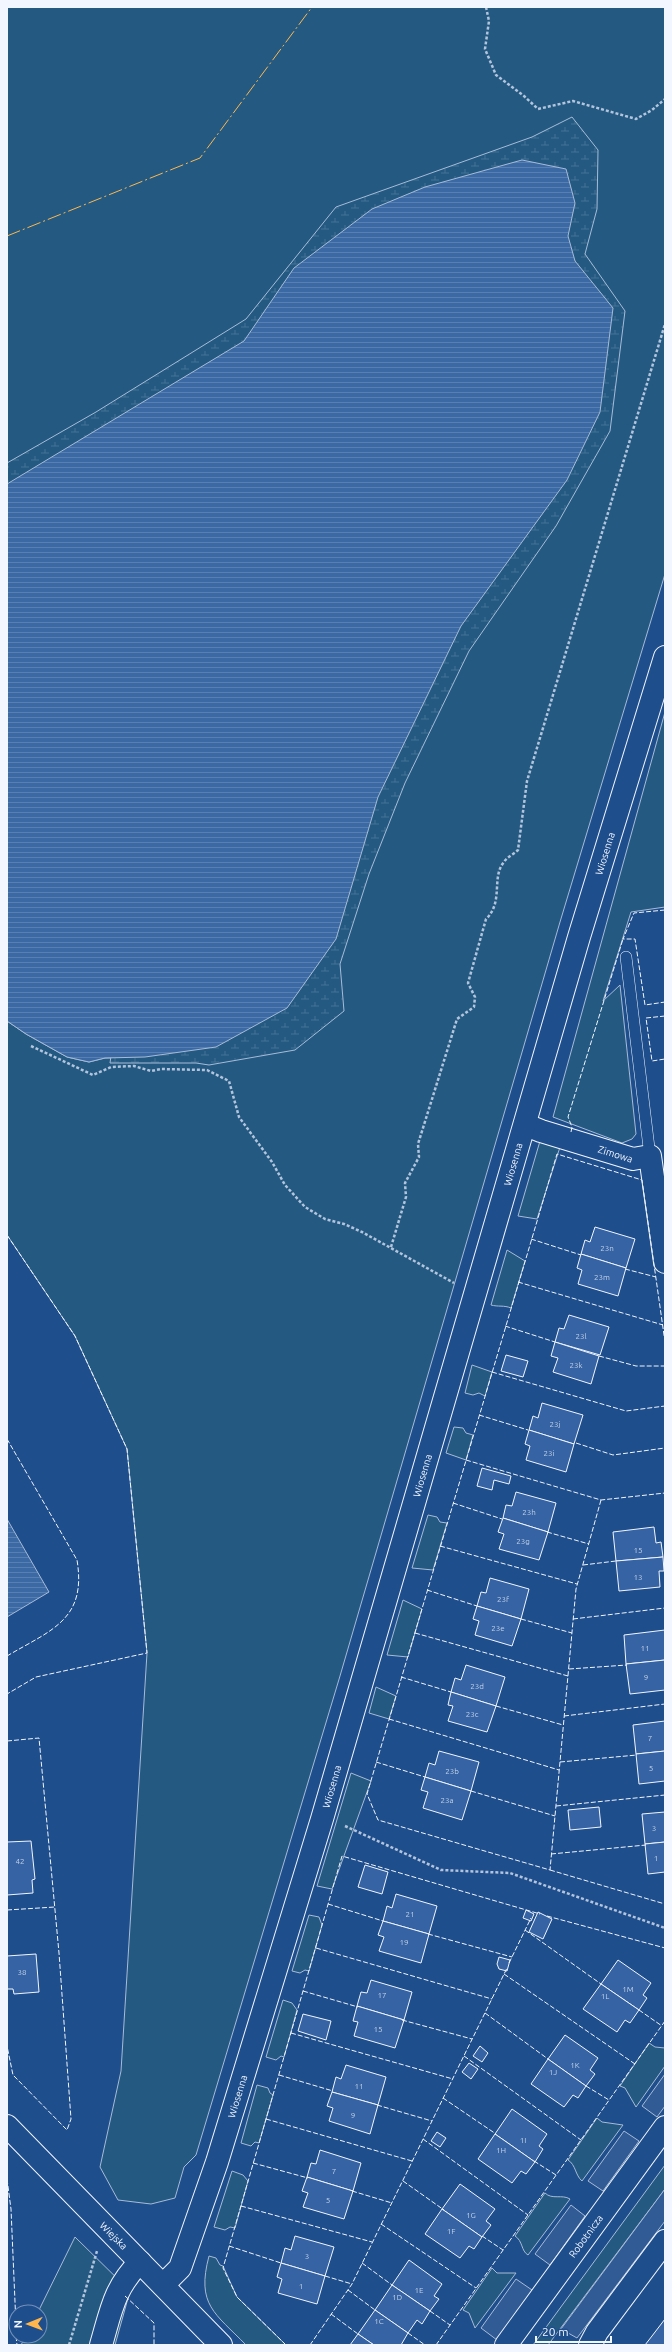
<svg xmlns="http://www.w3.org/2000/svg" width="672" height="2352" font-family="Ubuntu,sans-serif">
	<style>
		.grass { fill: #245a82; stroke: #a8bbd7 }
		.wetland { fill: url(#wetland-marsh); stroke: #a8bbd7 }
		.parking { fill: #305b95; stroke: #a8bbd7 }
		.water { fill: url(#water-rules); stroke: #a8bbd7 }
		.building { fill: #3563a3; stroke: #f2f6ff }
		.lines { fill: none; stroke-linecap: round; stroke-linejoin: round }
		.service-casing { stroke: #f2f6ff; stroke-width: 12 }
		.minor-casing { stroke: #f2f6ff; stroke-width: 24 }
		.tertiary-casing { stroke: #f2f6ff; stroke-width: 24 }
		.path { stroke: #b3c4dc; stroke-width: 2.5; stroke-dasharray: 3 2; stroke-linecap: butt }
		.service { stroke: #1f4e8c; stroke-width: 11 }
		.minor { stroke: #1f4e8c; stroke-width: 22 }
		.tertiary { stroke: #1f4e8c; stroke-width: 22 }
		.fence { stroke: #f2f6ff; stroke-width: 1; stroke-dasharray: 5 2; stroke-linecap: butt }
		.power { stroke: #ffb74d; stroke-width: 1; stroke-dasharray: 14 3 2 3; stroke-linecap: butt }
		.labels { text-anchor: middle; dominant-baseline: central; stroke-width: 3; stroke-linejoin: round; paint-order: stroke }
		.number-label { font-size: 8px; fill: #c3d1e8 }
		.street-label { font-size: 10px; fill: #f2f6ff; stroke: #1f4e8c }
	</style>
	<defs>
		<pattern id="wetland-marsh" width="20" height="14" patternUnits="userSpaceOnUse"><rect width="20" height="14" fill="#245a82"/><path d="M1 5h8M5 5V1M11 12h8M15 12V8" fill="none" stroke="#447295"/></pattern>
		<pattern id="water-rules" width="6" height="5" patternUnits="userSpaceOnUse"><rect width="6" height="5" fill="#3b69a3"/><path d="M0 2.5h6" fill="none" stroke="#587fb1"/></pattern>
	</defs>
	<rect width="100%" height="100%" fill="#1f4e8c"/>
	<!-- grass -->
	<g class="grass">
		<path d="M7,7h658v567l-105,348 -220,754 -144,479 -12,12 -9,31 -24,6 -33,-4 -18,-33 21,-96 26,-418 -20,-204 -52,-113 -68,-101v-214l19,13 41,23 22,5 16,-4 40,-1 99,-716 -237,143z"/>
		<path d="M665,712v195l-34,5 -28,89 17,-16 16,149 -4,5 -10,4 -69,-26z"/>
		<path d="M540,1141l20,6 -23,72 -19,-3z"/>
		<path d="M507,1250l18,11 -14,47c-7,-3 -13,-1 -20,-3z"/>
		<path d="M472,1365l20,7 -7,24 -6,-3 -6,2 -8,-2z"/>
		<path d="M454,1427l9,1 3,5 7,2 -7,25 -20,-7z"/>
		<path d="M428,1515l9,2 3,5 7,1 -14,47 -21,-2z"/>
		<path d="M403,1600l19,9 -14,48 -21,-2z"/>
		<path d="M376,1687l20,9 -7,23 -20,-6z"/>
		<path d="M351,1773l20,8 -39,108 -15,-3z"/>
		<path d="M309,1915l10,2 3,8 -13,46 -4,-1 -5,3 -8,-2z"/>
		<path d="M283,2000l9,3 5,7 -13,47 -3,-1 -5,4 -10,-3z"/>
		<path d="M649,2043l6,4 10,1v18l-29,41 -11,-19 -5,-2z"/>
		<path d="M257,2085l11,3 2,5 3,2 -14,48 -4,-1 -4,4 -10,-3z"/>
		<path d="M597,2118l5,4 21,3 -41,56c-7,-6 -6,-16 -14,-21z"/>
		<path d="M665,2165v24l-117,156h-15z"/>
		<path d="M232,2171l11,4 5,6 -13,47 -5,-1 -5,3 -11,-3z"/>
		<path d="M545,2193c7,7 17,1 25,6l-42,56c-7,-4 -5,-14 -13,-19z"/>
		<path d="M75,2237l55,54 -15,54h-94l5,-9h14v-24h-2z"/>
		<path d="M209,2256l7,2 4,7 3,1 14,31 49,48h-40c-31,-32 -50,-40 -37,-89z"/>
		<path d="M492,2268l5,5h19l-41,55 -6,-15 -6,-3z"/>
	</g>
	<!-- wetland -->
	<path class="wetland" d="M572,117l26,33 -1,59 -12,45 40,57 -15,120 -54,95 -87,125 -64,132 -36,91 -29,90 4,47 -49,39 -86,15 -13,-2h-86l5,-34 -108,-485v-81l89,-51 150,-93 90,-112 196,-70z"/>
	<!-- parking -->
	<g class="parking">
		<path d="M665,2074v32l-8,11 -15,-11z"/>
		<path d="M624,2131l15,10 -36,50 -15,-10z"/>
		<path d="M665,2189v32l-88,117 -16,-9z"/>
		<path d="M571,2205l14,11 -35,49 -15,-11z"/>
		<path d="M516,2279l16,11v4l-35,46 -16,-12z"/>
	</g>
	<!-- water -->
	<g class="water">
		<path d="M522,160l44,9 9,34 -7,33 7,25 38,47 -13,104 -33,68 -106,146 -83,171 -42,142 -49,69 -71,39 -71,10 -40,1 -16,4 -22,-5 -41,-23 -19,-13v-537l237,-143 50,-73 78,-59 53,-22z"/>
		<path d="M7,1519l42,73 -42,25z"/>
	</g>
	<!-- building -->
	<g class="building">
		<path d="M595,1227l40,12 -9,29 -45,-14 4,-14 5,2z"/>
		<path d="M581,1254l45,14 -8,28 -40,-12 4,-14 -5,-2z"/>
		<path d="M569,1315l40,12 -9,28 -45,-13 4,-14 5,1z"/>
		<path d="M555,1342l44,14 -8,28 -38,-12 5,-14 -7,-2z"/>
		<path d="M506,1355l22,6 -5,16 -22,-6z"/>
		<path d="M542,1403l41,12 -9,29 -45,-14 4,-14 5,2z"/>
		<path d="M529,1430l45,14 -8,28 -40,-12 4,-14 -5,-2z"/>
		<path d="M482,1468l29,8 -2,8 -15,-4 -2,10 -15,-4z"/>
		<path d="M516,1492l40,11 -8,29 -45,-14 3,-13 6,1z"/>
		<path d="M503,1518l45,14 -9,28 -40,-11 5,-15 -6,-2z"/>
		<path d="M654,1527l2,16 5,-1 2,15 -47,4 -3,-29z"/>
		<path d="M663,1557l1,14h-5l1,16 -41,4 -3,-30z"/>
		<path d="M490,1578l39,11 -8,30 -44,-13 4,-14 5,1z"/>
		<path d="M477,1606l44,13 -9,27 -37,-11 4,-14 -6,-2z"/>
		<path d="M665,1630v30l-39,4 -2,-29z"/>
		<path d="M665,1660v30l-35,4 -4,-30z"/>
		<path d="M466,1665l39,12 -9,29 -45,-14 4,-14 6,2z"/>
		<path d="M451,1692l45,14 -9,26 -39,-11 5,-15 -5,-1z"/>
		<path d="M665,1721v30l-29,3 -3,-29z"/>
		<path d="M439,1751l40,11 -8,29 -46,-14 4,-14 6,2z"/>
		<path d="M665,1751v30l-26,3 -3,-30z"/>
		<path d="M425,1777l46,14 -9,29 -39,-12 5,-16 -7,-2z"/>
		<path d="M599,1807l2,20 -31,3 -2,-20z"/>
		<path d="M665,1812v30l-20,2 -3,-30z"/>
		<path d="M31,1841l4,38 -3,1 1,13 -26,2v-53z"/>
		<path d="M665,1842v30l-17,2 -3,-30z"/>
		<path d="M365,1865l23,7 -6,22 -24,-7z"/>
		<path d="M396,1894l41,12 -8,28 -46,-13 4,-15 5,2z"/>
		<path d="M526,1910l8,4 -3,7 -8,-3z"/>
		<path d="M538,1912l14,7 -9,20 -14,-7z"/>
		<path d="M383,1921l46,13 -8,29 -42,-12 5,-14 -6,-2z"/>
		<path d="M36,1954l3,38 -25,2 -1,-5h-6v-33z"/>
		<path d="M499,1957l11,3 -3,11 -8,-2 -2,-5z"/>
		<path d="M618,1960l33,23 -8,12 4,3 -8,12 -38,-26z"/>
		<path d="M371,1980l41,12 -8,28 -47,-14 4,-14 6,1z"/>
		<path d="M601,1984l38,26 -9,13 -5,-3 -8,12 -34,-23z"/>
		<path d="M357,2006l47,14 -9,28 -41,-12 4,-14 -5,-1z"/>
		<path d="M303,2014l28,7 -5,19 -28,-9z"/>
		<path d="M565,2035l33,23 -8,12 5,4 -9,12 -38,-27z"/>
		<path d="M480,2046l8,7 -6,9 -9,-6z"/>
		<path d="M548,2059l38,27 -8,12 -5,-3 -9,12 -33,-23z"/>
		<path d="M469,2063l9,6 -7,10 -9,-7z"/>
		<path d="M346,2065l40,12 -8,28 -46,-13 4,-15 5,2z"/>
		<path d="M332,2092l46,13 -8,29 -41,-13 4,-13 -6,-2z"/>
		<path d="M512,2109l35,25 -8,12 4,3 -8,13 -40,-28z"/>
		<path d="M437,2132l9,6 -6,9 -9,-6z"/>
		<path d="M495,2134l40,28 -9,12 -5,-3 -9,12 -34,-24z"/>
		<path d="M320,2150l41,13 -8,28 -46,-14 4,-14 5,1z"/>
		<path d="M307,2177l46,14 -9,28 -41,-12 5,-14 -6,-2z"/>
		<path d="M460,2184l35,25 -9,12 5,4 -9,12 -40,-28z"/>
		<path d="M442,2209l40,28 -8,12 -5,-3 -9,12 -35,-24z"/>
		<path d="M295,2236l39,11 -9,29 -44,-13 4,-15 6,2z"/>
		<path d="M409,2260l33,24 -8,12 5,3 -9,12 -38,-26z"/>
		<path d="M281,2263l44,13 -8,28 -39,-11 4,-14 -5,-2z"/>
		<path d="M392,2285l38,26 -8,13 -5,-4 -9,13 -33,-23z"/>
		<path d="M375,2310l33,23 -7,12h-27l-16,-11z"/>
		<path d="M665,2319v26h-20l7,-9z"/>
		<path d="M358,2334l16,11h-24z"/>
	</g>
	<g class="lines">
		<defs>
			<path id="service" d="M626,957l24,199"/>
			<g id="minor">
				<path id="s1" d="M526,1125l15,6 92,28 17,-3 15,106"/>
				<path id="s2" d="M163,2285l17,-17 37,-106 105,-343 257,-882 86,-280"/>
				<path d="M101,2345c10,-34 13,-57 39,-83"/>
				<path id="s3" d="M506,2345l159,-218"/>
				<path d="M590,2345l7,-13 68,-91"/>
			</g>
			<g id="tertiary">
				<path id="s4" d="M7,2126l214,219"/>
			</g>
		</defs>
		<!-- service casing -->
		<use href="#service" class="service-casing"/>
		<!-- minor casing -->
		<use href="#minor" class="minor-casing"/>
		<!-- tertiary casing -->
		<use href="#tertiary" class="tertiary-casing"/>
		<!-- path -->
		<g class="path">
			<path d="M486,7l3,14 -4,28 11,26 28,21 14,13 35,-8 63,18 16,-9 13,-11"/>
			<path d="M31,1046l62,29 18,-8 23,-1 17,5 10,-2 46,1 22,11 10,36 33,45 13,23 20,22 20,12 19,5 18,8 92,51"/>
			<path d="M391,1247l15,-50 -1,-14 14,-26 -1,-13 39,-125 17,-12 1,-10 -7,-14 18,-64c18,-17 5,-42 18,-57 3,-5 10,-8 14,-12l9,-69 138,-457"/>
			<path d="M345,1826l96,44 69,3 155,55"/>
			<path d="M69,2345l28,-94"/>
		</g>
		<!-- service -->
		<use href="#service" class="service"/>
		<!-- minor -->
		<use href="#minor" class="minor"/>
		<!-- tertiary -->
		<use href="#tertiary" class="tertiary"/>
		<!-- fence -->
		<g class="fence">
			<path d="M665,910l-31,3 -11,26h12l10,66 20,-3"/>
			<path d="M665,1016l-19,2 6,43 13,-2"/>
			<path d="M571,1132l1,-5 -4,-10 55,-178"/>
			<path d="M7,1235l68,101 52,113 20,204 -111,24 -29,17"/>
			<path d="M531,1239l50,16"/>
			<path d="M625,1269l31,8"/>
			<path d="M518,1282l145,43"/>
			<path d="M505,1326l50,16"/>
			<path d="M599,1356l37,10h29"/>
			<path d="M492,1372l134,39 39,-5"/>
			<path d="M479,1415l49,15"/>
			<path d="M7,1439l70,121c10,60 -26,70 -70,96"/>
			<path d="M576,1443l37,12 52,-7"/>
			<path d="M466,1460l135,40 64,-7"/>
			<path d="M601,1500l-25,89 -26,281 -172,-50 -11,-26 190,-640 85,26 23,162"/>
			<path d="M453,1503l49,16"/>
			<path d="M547,1532l42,12"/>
			<path d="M440,1546l137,38"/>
			<path d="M583,1565l33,-4"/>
			<path d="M427,1590l50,16"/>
			<path d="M521,1619l51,14"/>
			<path d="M573,1619l92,-11"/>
			<path d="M415,1633l153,43"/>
			<path d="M569,1669l58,-4"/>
			<path d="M401,1677l50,15"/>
			<path d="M496,1706l67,19"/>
			<path d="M564,1716l101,-12"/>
			<path d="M389,1719l170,51"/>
			<path d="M7,1741l32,-3 20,215 12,166 -4,11 -54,-55 -6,-29"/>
			<path d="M376,1762l49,15"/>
			<path d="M560,1762l77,-7"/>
			<path d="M471,1791l84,25"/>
			<path d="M556,1806l109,-11"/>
			<path d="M551,1854l95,-9"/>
			<path d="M550,1870l115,34"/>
			<path d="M328,1904l55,17"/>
			<path d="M7,1910l48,-3"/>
			<path d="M547,1916l118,32"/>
			<path d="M525,1930l76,54"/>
			<path d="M428,1934l84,23"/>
			<path d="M316,1948l176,51"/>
			<path d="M509,1963l22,-45"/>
			<path d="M504,1974l131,90"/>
			<path d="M303,1991l55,16"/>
			<path d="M639,2010l23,16"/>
			<path d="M485,2013l63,46"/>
			<path d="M402,2020l70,19"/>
			<path d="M291,2033l162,46"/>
			<path d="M464,2056l117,84"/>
			<path d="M279,2075l54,16"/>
			<path d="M586,2086l23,14"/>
			<path d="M443,2098l53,36"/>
			<path d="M377,2105l55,16"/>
			<path d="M266,2119l146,42"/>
			<path d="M423,2139l105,76"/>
			<path d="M534,2161l22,14"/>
			<path d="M253,2163l55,15"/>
			<path d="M7,2179l4,30 5,116"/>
			<path d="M403,2181l41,29"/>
			<path d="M352,2191l40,12"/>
			<path d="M241,2206l131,36"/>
			<path d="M381,2224l95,64"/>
			<path d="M482,2236l21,14"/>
			<path d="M229,2246l52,17"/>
			<path d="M362,2263l30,22"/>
			<path d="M325,2276l27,8"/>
			<path d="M348,2290l27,20"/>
			<path d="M125,2296l29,27v22"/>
			<path d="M430,2311l20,14"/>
			<path d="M331,2314l27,20"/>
			<path d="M408,2333l17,12"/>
			<path d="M16,2336l1,9"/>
			<path d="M286,2345l-49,-48 -14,-29 119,-412 198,58"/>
			<path d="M310,2345l42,-61 155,-316"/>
			<path d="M436,2345l229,-324"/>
		</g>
		<!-- power -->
		<path class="power" d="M7,236l193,-78 112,-151"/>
	</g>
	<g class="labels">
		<!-- number labels -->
		<g class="number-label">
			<text x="607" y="1248">23n</text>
			<text x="602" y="1277">23m</text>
			<text x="581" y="1336">23l</text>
			<text x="576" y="1365">23k</text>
			<text x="555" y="1424">23j</text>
			<text x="549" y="1453">23i</text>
			<text x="529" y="1512">23h</text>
			<text x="523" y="1541">23g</text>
			<text x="638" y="1550">15</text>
			<text x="638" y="1577">13</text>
			<text x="503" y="1599">23f</text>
			<text x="498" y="1628">23e</text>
			<text x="645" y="1648">11</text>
			<text x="646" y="1677">9</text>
			<text x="477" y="1686">23d</text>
			<text x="472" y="1714">23c</text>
			<text x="650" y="1738">7</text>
			<text x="651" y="1768">5</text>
			<text x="452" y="1771">23b</text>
			<text x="447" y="1800">23a</text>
			<text x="654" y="1828">3</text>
			<text x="656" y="1858">1</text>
			<text x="20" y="1861">42</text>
			<text x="410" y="1914">21</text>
			<text x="404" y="1942">19</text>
			<text x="22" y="1972">38</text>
			<text x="628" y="1989">1M</text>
			<text x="382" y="1995">17</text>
			<text x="605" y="1996">1L</text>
			<text x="378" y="2029">15</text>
			<text x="575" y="2065">1K</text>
			<text x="553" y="2072">1J</text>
			<text x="359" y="2086">11</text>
			<text x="353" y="2115">9</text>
			<text x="523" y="2140">1I</text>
			<text x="501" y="2150">1H</text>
			<text x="334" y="2171">7</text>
			<text x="328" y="2200">5</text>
			<text x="471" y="2215">1G</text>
			<text x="451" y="2231">1F</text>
			<text x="307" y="2256">3</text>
			<text x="301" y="2286">1</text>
			<text x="419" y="2290">1E</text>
			<text x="397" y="2297">1D</text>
			<text x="379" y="2321">1C</text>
		</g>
		<!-- street labels -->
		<g class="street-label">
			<text stroke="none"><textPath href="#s2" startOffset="1501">Wiosenna</textPath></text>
			<text stroke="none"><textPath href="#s1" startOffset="94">Zimowa</textPath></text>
			<text stroke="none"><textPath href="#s2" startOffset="1177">Wiosenna</textPath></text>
			<text stroke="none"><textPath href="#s2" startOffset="853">Wiosenna</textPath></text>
			<text stroke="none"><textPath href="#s2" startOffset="529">Wiosenna</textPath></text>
			<text stroke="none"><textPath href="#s2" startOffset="205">Wiosenna</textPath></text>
			<text stroke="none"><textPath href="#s4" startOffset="153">Wiejska</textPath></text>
			<text stroke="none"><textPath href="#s3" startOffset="135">Robotnicza</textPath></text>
		</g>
	</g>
	<!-- border -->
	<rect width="672" height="2352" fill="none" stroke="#f2f6ff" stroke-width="16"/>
	<!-- north arrow -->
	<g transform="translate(28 2324) rotate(269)"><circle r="19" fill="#1f4e8c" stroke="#7391ba"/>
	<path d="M0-3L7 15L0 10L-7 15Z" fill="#ffb74d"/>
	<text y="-6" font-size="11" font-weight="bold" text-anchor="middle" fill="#f2f6ff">N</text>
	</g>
	<!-- scale -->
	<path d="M536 2336v6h75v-6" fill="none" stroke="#f2f6ff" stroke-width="2"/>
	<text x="542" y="2336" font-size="12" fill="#f2f6ff" stroke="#1f4e8c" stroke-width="3" paint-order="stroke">20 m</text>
</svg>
